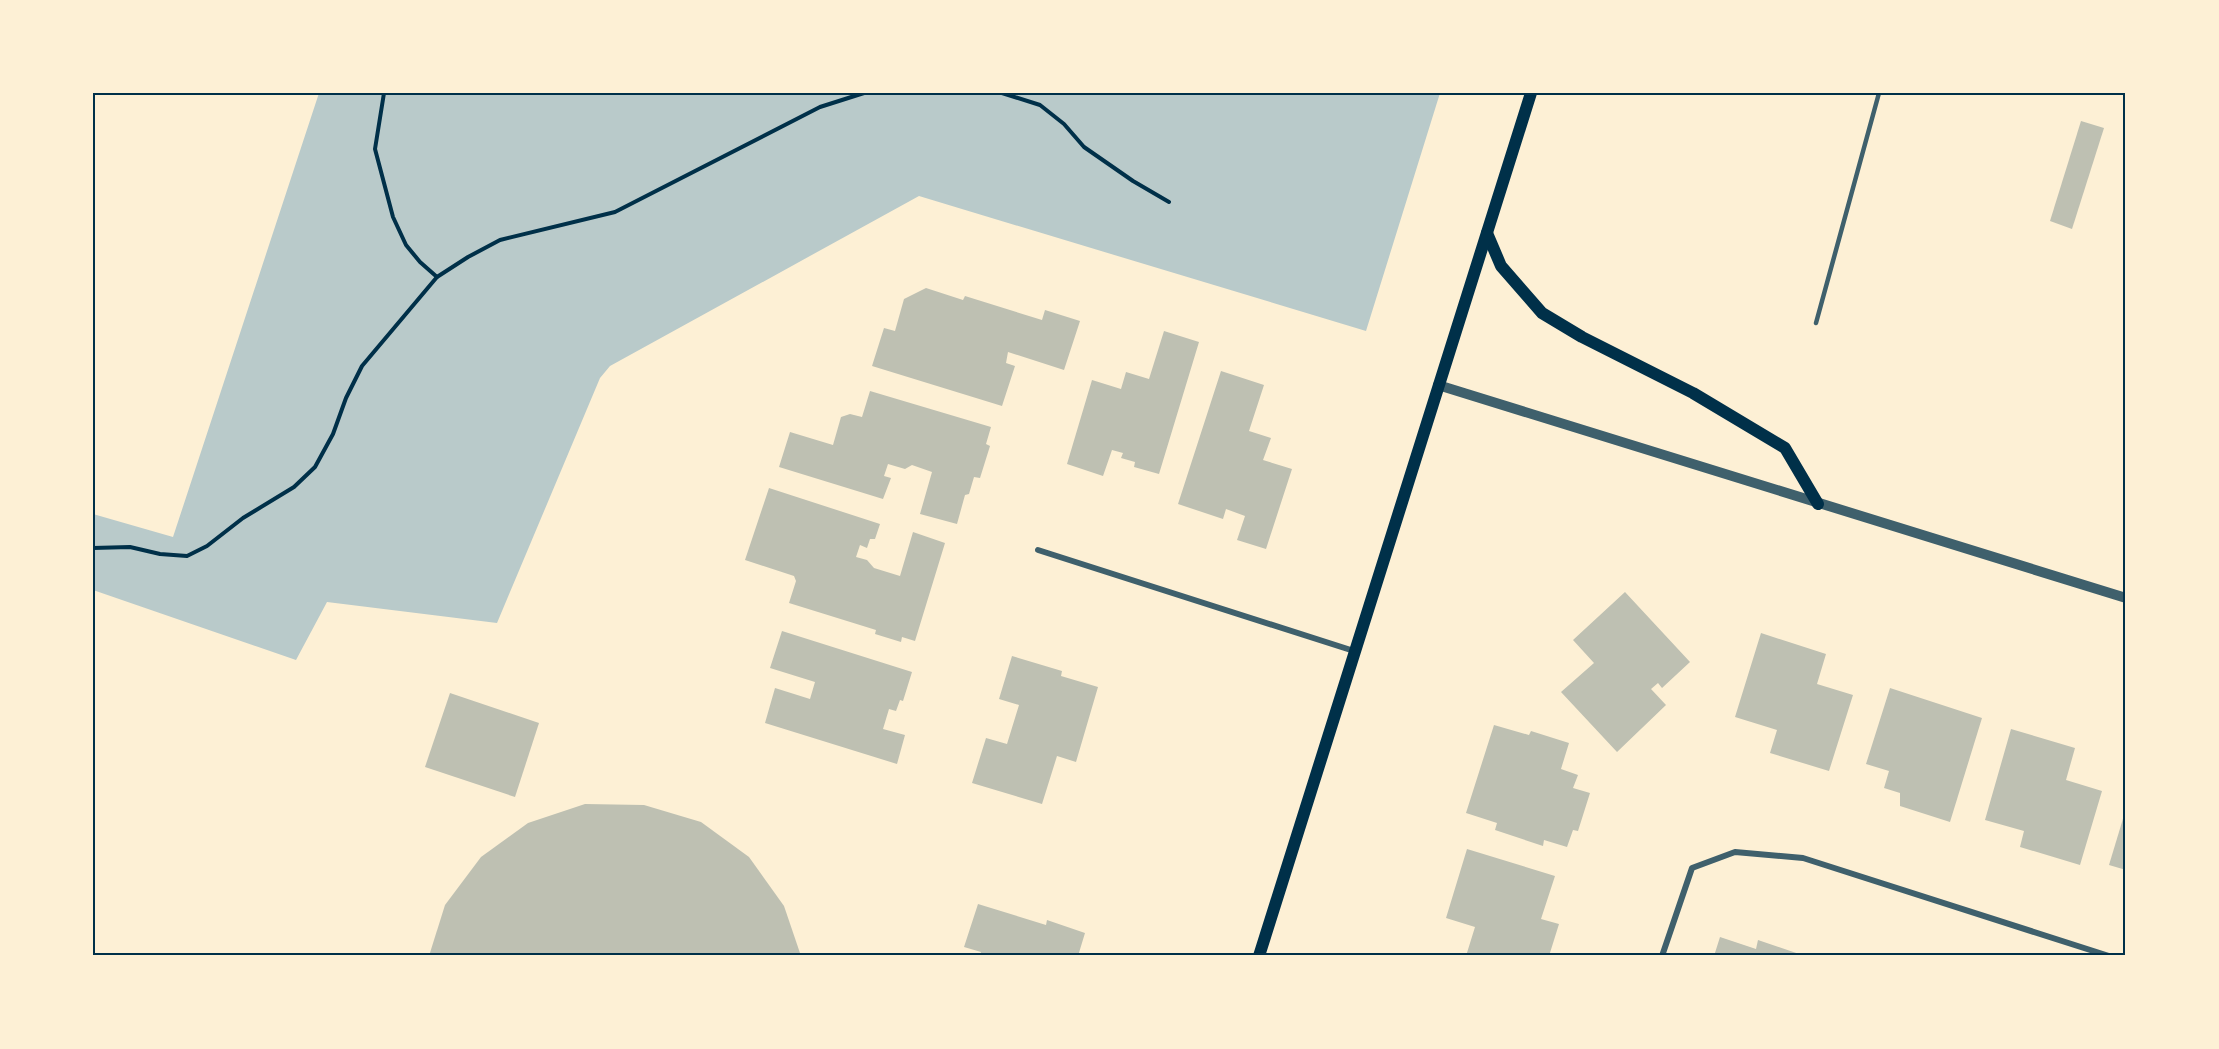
<svg xmlns="http://www.w3.org/2000/svg" width="2219" height="1049" font-family="'Archivo Narrow',sans-serif">
	<style>
		.green { fill: #b9caca }
		.building { fill: #bec0b2 }
		.lines { fill: none; stroke-linecap: round; stroke-linejoin: round }
		.path { stroke: #003049; stroke-width: 4 }
		.service { stroke: #3f606c; stroke-width: 4.5 }
		.minor { stroke: #3f606c; stroke-width: 6 }
		.tertiary { stroke: #3f606c; stroke-width: 10 }
		.secondary { stroke: #003049; stroke-width: 12 }
		.neatline { fill: none; stroke: #003049; stroke-width: 2 }
	</style>
	<rect width="100%" height="100%" fill="#fdf0d5"/>
	<!-- green -->
	<path class="green" d="M319,93h1121l-74,238 -447,-135 -309,170 -10,12 -103,245 -170,-21 -31,58 -203,-70v-76l80,23z"/>
	<!-- building -->
	<g class="building">
		<path d="M2081,121l23,7 -32,101 -22,-8z"/>
		<path d="M926,288l37,12 2,-4 77,24 3,-10 35,11 -16,49 -56,-18 -2,11 9,3 -13,40 -130,-40 12,-38 11,3 9,-32z"/>
		<path d="M1164,331l35,11 -40,132 -25,-7 1,-5 -14,-4 2,-5 -11,-3 -9,26 -36,-12 25,-84 29,9 5,-17 23,7z"/>
		<path d="M1221,371l43,14 -15,46 22,7 -8,22 29,9 -26,80 -29,-9 8,-24 -19,-7 -3,10 -45,-15z"/>
		<path d="M870,391l121,36 -5,17 4,2 -10,32 -6,-1 -5,17 -4,1 -8,29 -37,-10 12,-42 -20,-7 -7,4 -17,-5 -4,12 7,2 -8,21 -104,-32 11,-35 43,13 8,-28 9,-3 12,3z"/>
		<path d="M769,488l111,36 -5,15h-5l-3,9 -7,-3 -4,12 11,3 7,8 26,8 13,-44 32,11 -30,98 -13,-4 -1,5 -26,-8 1,-4 -87,-27 7,-22 -2,-5 -49,-16z"/>
		<path d="M1625,592l65,70 -28,26 -4,-5 -7,6 15,16 -49,47 -56,-60 33,-29 -21,-23z"/>
		<path d="M782,631l130,41 -9,29 -3,-1 -4,11 -7,-2 -6,20 22,6 -8,29 -132,-41 10,-35 35,11 5,-17 -45,-14z"/>
		<path d="M1761,633l65,21 -9,30 36,11 -24,76 -59,-18 7,-23 -42,-13z"/>
		<path d="M1012,656l50,15 -1,5 37,11 -22,75 -19,-6 -15,48 -70,-21 14,-45 21,6 12,-39 -20,-6z"/>
		<path d="M1890,688l92,30 -32,104 -50,-16v-13l-16,-5 5,-17 -23,-7z"/>
		<path d="M450,693l89,30 -24,74 -90,-30z"/>
		<path d="M1494,725l35,10 2,-4 38,12 -8,26 17,6 -5,13 17,5 -12,38 -5,-1 -6,17 -23,-7 -1,6 -48,-16 2,-7 -31,-10z"/>
		<path d="M2011,729l64,19 -9,32 36,11 -22,74 -60,-18 4,-16 -39,-11z"/>
		<path d="M585,804l59,1 57,17 48,35 35,49 17,50h-372l16,-51 36,-48 47,-34z"/>
		<path d="M2125,812l1,1v57l-17,-5z"/>
		<path d="M1467,849l88,27 -14,43 18,5 -10,32h-83l9,-29 -29,-9z"/>
		<path d="M978,904l68,21 1,-5 38,13 -7,23h-98l1,-4 -17,-5z"/>
		<path d="M1720,937l36,12 2,-9 47,16h-91z"/>
	</g>
	<g class="lines">
		<!-- path -->
		<g class="path">
			<path d="M384,93l-9,56 18,68 13,28 14,17 17,15"/>
			<path d="M1002,93l38,12 24,19 20,23 49,34 36,21"/>
			<path d="M93,548l37,-1 30,7 27,2 20,-10 36,-28 51,-31 21,-20 18,-33 13,-36 16,-32 75,-89 31,-20 32,-17 115,-28 205,-105 44,-14"/>
		</g>
		<!-- service -->
		<path class="service" d="M1816,323l63,-230"/>
		<!-- minor -->
		<g class="minor">
			<path d="M1038,550l316,101"/>
			<path d="M1662,956l30,-88 43,-16 68,6 306,98"/>
		</g>
		<!-- tertiary -->
		<path class="tertiary" d="M1438,385l688,213"/>
		<!-- secondary -->
		<g class="secondary">
			<path d="M1487,233l14,33 41,47 40,24 111,56 92,55 33,56"/>
			<path d="M1259,956l272,-863"/>
		</g>
	</g>
	<!-- border -->
	<rect width="2219" height="1049" fill="none" stroke="#fdf0d5" stroke-width="189"/>
	<rect x="94" y="94" width="2030" height="860" class="neatline"/>
</svg>
